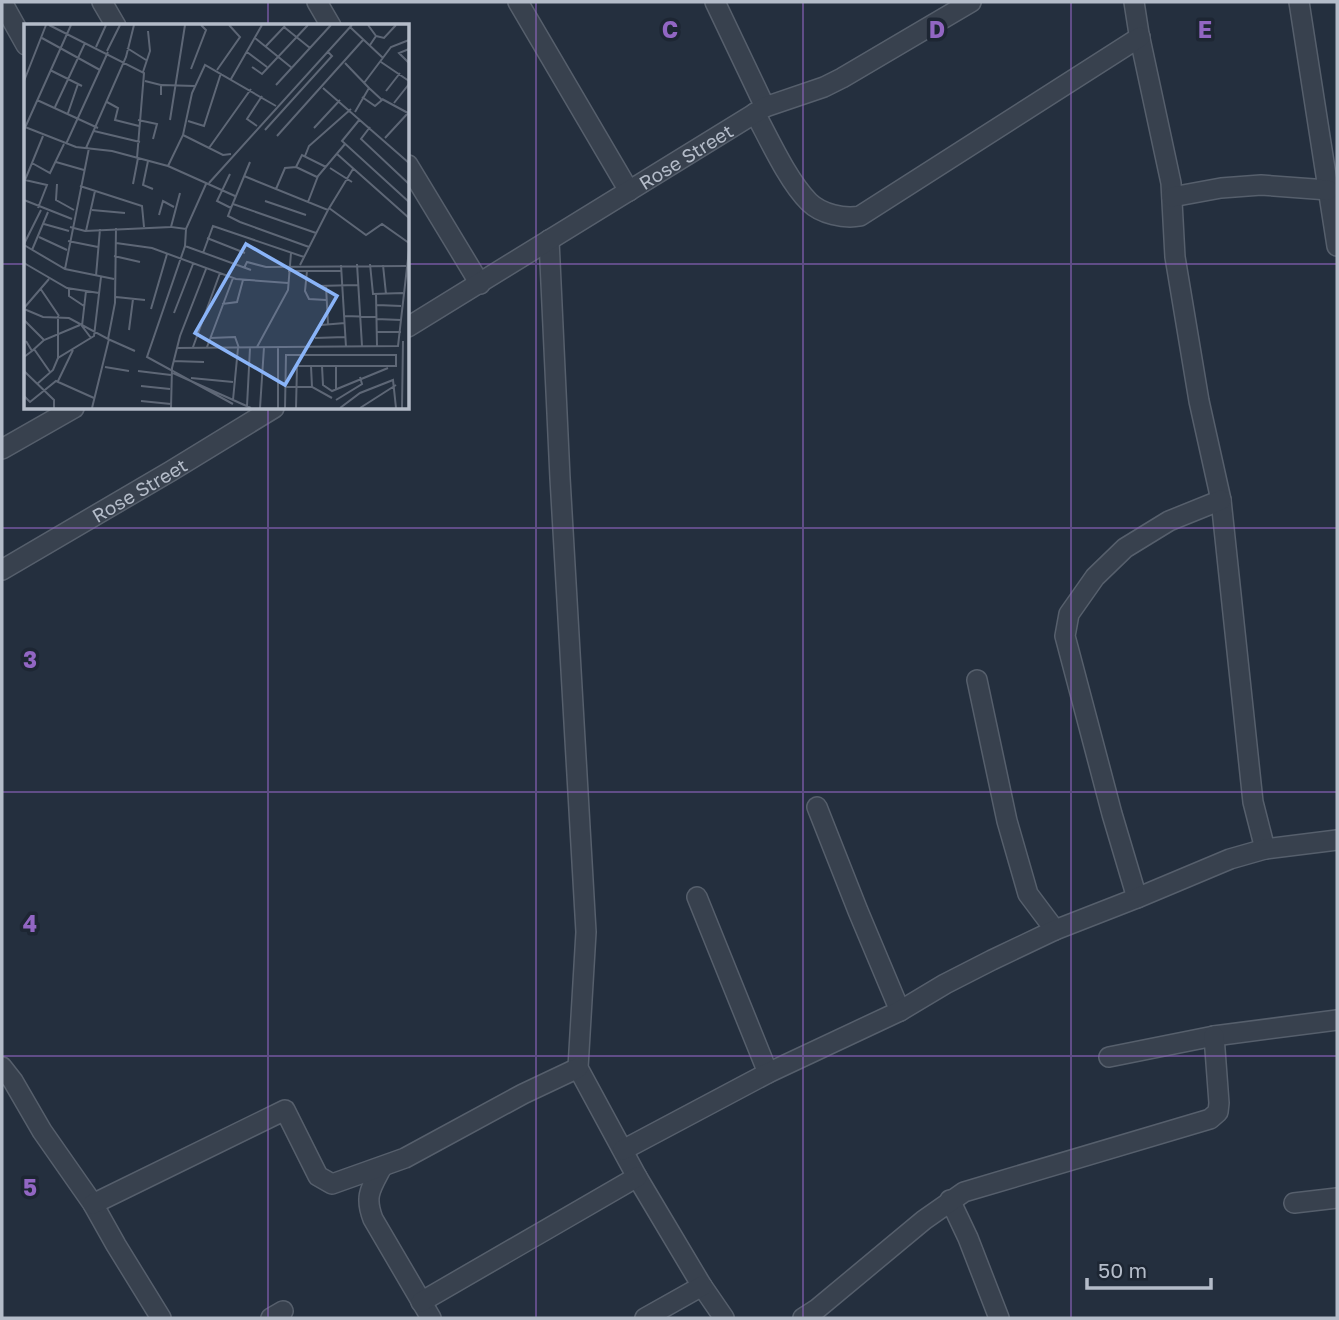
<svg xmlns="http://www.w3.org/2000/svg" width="1339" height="1320" font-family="'Golos Text',sans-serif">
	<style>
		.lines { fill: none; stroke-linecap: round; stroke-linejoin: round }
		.street-casing { stroke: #565f6c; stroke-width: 22 }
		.street { stroke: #38414e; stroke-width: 19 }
		.grid { fill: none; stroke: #9266c3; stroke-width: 2; stroke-opacity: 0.55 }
		.labels { text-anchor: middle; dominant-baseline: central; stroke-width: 7; stroke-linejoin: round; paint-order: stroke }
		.street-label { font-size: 19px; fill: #b4bcc9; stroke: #1d2633 }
		.inset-road { fill: none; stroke: #5e6776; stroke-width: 2 }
		.view { fill: #8ab4f8; fill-opacity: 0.15; stroke: #8ab4f8; stroke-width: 3.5 }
		.inset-edge { fill: none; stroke: #b4bcc9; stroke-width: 3.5 }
		.grid-label { font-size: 23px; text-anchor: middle; font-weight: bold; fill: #9266c3; stroke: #1d2633; stroke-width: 7; stroke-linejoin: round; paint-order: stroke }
	</style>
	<rect width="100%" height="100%" fill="#242f3e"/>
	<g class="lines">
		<defs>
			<g id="street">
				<path d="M2,2l24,43"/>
				<path d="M102,2l14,24"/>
				<path d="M317,2l14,24"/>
				<path d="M518,2l111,189"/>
				<path d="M715,2l50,105"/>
				<path d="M1134,2l5,32 32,149 4,74 24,144 22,99 32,302 12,47"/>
				<path d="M1299,2l38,244"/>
				<path d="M755,113c14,26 33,68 54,89 12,12 35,17 51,14l280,-179"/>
				<path d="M408,165l72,119"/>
				<path d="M1172,197l49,-9 40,-3 67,5"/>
				<path d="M549,240l11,238 26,454 -8,136 59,109 65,109 22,32"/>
				<path id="s1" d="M408,327l357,-220 59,-20 18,-9 129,-76"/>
				<path d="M2,449l72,-41"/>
				<path id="s2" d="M2,570l169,-99 103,-63"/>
				<path d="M977,680l30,141 21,73 27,36"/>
				<path d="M817,807l41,104 42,100"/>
				<path d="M697,897l71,176"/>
				<path d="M1137,898l-25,-84 -47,-178 4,-22 26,-37 30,-29 44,-27 52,-21"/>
				<path d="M1109,1057l105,-21 123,-16"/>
				<path d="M2,1067l11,14 29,50 51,73 23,41 45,73"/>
				<path d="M623,1150l145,-77 132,-62 45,-27 47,-24 63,-30 82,-32 93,-39 35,-10 72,-9"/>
				<path d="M382,1167c-11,21 -18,29 -9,52l58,99"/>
				<path d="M950,1200l18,38 31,80"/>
				<path d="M1294,1203l43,-5"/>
				<path d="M93,1204l192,-94 33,66 14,8 73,-26 118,-64 55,-26"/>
				<path d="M421,1302l216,-125"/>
				<path d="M271,1318l12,-7"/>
				<path d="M645,1318l57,-32"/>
				<path d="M803,1318l14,-9 107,-89 40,-28 246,-73 8,-7 1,-9 -5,-67"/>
			</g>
		</defs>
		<!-- street casing -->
		<use href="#street" class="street-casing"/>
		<!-- street -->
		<use href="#street" class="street"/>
	</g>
	<!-- grid -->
	<path class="grid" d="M268,2v24M536,2v1316M803,2v1316M1071,2v1316M2,264h24M408,264h929M268,408v910M2,528h1335M2,792h1335M2,1056h1335"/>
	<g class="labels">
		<!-- street labels -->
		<g class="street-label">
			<text stroke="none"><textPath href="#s1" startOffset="326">Rose Street</textPath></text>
			<text stroke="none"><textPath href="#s2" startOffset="159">Rose Street</textPath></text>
		</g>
	</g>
	<!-- overview -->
	<g transform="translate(24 24)">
		<rect width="385" height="385" fill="#242f3e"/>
		<path class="inset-road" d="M25,1l95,48 -7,85M344,1l8,11 -6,9M260,3l26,21M326,3l33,31M352,12l8,2 12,-13M18,14l58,32M231,14l37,30M72,23l10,-22M241,23l20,-21M103,24l19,12M385,25l-10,4 10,10M83,27l13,-26M223,28l20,15M357,38l28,19M321,39l24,25 -14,24M228,43l10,7 46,-49M167,45l15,-39 -5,-5M26,46l32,16M193,46l23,-33 -11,-12M119,48l7,-21 -2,-20M207,55l31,-54M0,57l22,-56M121,57l16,4v10M340,59l27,-36 18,-7M137,61l34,1M252,61l55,-60M299,64l86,75M362,67l14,-18M338,73l13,9 7,-6 -13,-12M358,75l26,14M13,76l61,28M83,78l11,6 -3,12 24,6M370,79l15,-19M31,83l30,-64M44,89l10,-29M336,95l-18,22 67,61M114,96l19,4 -4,15M146,96l15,-95M164,97l16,5 17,-53M233,102l-10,-7 15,-23M1,103l51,20 36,4 56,15 15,-31 9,-42 13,-28 71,41M346,103l-9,12 48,45M290,104l26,-28M0,106l47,-105M241,106l67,-74 -5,-5M70,107l46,11M159,111l40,20 8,-1M253,112l86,-96M361,114l24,-26M42,120l42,-92M62,124l40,-91 8,-32M185,124l42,-59M313,130l72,64M281,132l4,-10 42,-37M124,137l-5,24 10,4M32,138l28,8M8,139l18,10 14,-29M144,142l67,30M272,143l21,10M306,144l22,14M206,150l-13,27 14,7 19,-46M220,152l84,34 -28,55M185,159l143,-158M33,160l-1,16 18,10M109,160l5,-26M56,162l62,20 2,21M252,165l9,-21 11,-1 6,-12 24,12M156,169l-9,34 15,2 20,-45M0,176l48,19M241,177l41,14M284,178l10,-26 27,-32M209,180l83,29M14,184l9,-23 -22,-5 18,-44M207,184l-3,8 12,6 69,25M305,184l37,27 16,-11 27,19M68,186l33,3M304,186l25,-41M135,191l4,-14 11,6M20,200l25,7M46,203l15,4 86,-4M162,205l-1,17 -38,111 86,47M62,207l9,-40M15,213l28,13M183,214l38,15M44,217l30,6M92,219l36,5 84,31 52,4M0,220l17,-34M0,221l41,24 49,10M161,222l66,24M8,226l16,-38M179,229l10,-27 91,31M90,232l26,6M0,239l43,25 32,5M333,240l5,82M346,240l3,30 30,-1M317,241l5,82M359,241l3,29M220,244l3,-6 19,5 140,-1M41,245l24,-121M264,247h53M283,247l-2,20 4,8 17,1M72,252l4,-47M293,262l41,-1M302,262l2,38M16,264l19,28M45,265v7l15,10M62,267l-4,35 9,12M352,270l1,52M92,273l29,3M198,280l15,-2 6,-22M353,281l24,1M0,284l25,-29M0,285l19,8 26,1 39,21 7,-36 1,-75M127,285l16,-55M150,289l19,-49M320,292l32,1M352,295l25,1M0,296l20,20M297,301l24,-2M105,306l4,-31M352,308h25M186,314l25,-1 4,11M291,314l30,-1M84,315l27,12M169,323l27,-74M183,323l26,-69M233,323l31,-57 3,-37M254,323v61M153,324l221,-2 11,-96M10,325l16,23M8,327l12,-11 36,-15M0,333l8,-6 -6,-10M34,335v-43M149,337l31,1M287,342l1,21 20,11M298,342l1,19 9,6 56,-23M312,342v24M81,343l24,4M0,347l30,29v8M114,347l33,4M149,349l78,35M167,354l42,4M34,357l15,-31M13,360l16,-14 5,-12 36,-22 7,-59M117,362l29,3M261,363h27M0,372l6,6 26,-21 38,17M209,376l5,-52M312,376l26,-16 -2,-7M117,377l30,3M223,382l3,-58M68,384l17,-69M147,384l1,-40 8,-32 26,-67M236,384l4,-61M261,384l1,-53h110v11h-99l-1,42M316,384l20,-15 33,-13 3,28M336,384l36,-23M378,384l1,-67"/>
		<path class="view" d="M222,220l91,52 -52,89 -90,-52z"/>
		<rect width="385" height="385" class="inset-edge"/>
	</g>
	<g class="grid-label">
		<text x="670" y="38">C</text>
		<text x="937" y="38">D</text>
		<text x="1205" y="38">E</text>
		<text x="30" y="668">3</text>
		<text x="30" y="932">4</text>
		<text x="30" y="1196">5</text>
	</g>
	<!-- border -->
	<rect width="1339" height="1320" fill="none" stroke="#b4bcc9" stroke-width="7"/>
	<!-- scale -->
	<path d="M1087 1278v10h124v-10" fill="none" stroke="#b4bcc9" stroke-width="3.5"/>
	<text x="1098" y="1278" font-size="21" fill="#b4bcc9" stroke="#1d2633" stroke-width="5" paint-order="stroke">50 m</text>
</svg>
